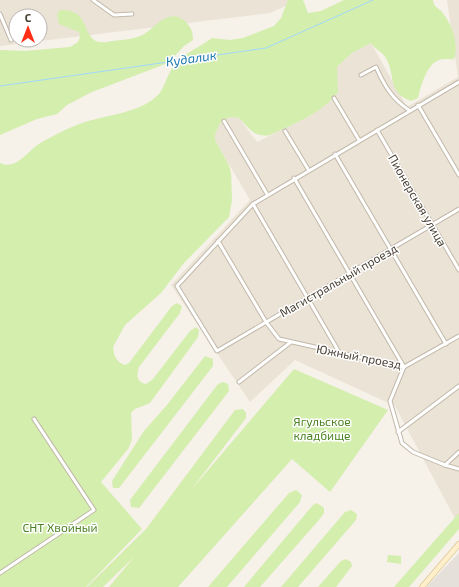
<svg xmlns="http://www.w3.org/2000/svg" width="459" height="587" font-family="'Exo 2',sans-serif">
	<style>
		.residential { fill: #eae3d6; fill-rule: evenodd }
		.industrial { fill: #e5e0da }
		.green { fill: #d4eeae }
		.lines { fill: none; stroke-linecap: round; stroke-linejoin: round }
		.stream { stroke: #a0d8f8; stroke-width: 1 }
		.street-casing { stroke: #c2b9aa; stroke-width: 5 }
		.secondary-casing { stroke: #ddc696; stroke-width: 6 }
		.street { stroke: #fff; stroke-width: 3 }
		.secondary { stroke: #ffefca; stroke-width: 4.5 }
		.labels { text-anchor: middle; dominant-baseline: central; stroke-width: 3; stroke-linejoin: round; paint-order: stroke }
		.street-label { font-size: 12px; fill: #4a4136; stroke: #fff }
		.park-label { font-size: 12px; fill: #4c8322; stroke: #fff }
		.water-label { font-size: 13px; font-style: italic; fill: #217bb0; stroke: #fff }
	</style>
	<rect width="100%" height="100%" fill="#f6f1e9"/>
	<!-- residential -->
	<g class="residential">
		<path d="M0,0h299l-29,13 -270,33zM16,16h24v24h-24z"/>
		<path d="M447,0h12v526l-64,-120 -100,-46 -45,42 -79,-117 79,-85 -35,-60v-5l5,-12 10,-6 9,1 18,24 55,-27 25,-34v-14l15,-14 19,-10 36,64 51,-30z"/>
	</g>
	<!-- industrial -->
	<path class="industrial" d="M459,553v34h-32l3,-4z"/>
	<!-- green -->
	<g class="green">
		<path d="M288,0h15l5,13 13,-2 23,-11h89c0,6 5,8 9,12 10,12 17,32 12,47 -5,1 -10,-1 -15,1 -13,5 -18,26 -21,38l-7,3c-24,-9 -15,-25 -25,-43 -4,-7 -11,-8 -15,-15l-19,10 -15,14 1,25c-17,22 -44,32 -68,43 -16,3 -21,-7 -31,-17l-9,-1 -10,6 -5,12v5l14,25 2,8 1,27 -3,17 -45,46 -23,30 -36,32 -12,22c1,9 3,15 12,18l4,-2 43,-57 5,-3 5,3 -2,7 -41,54c-3,9 -2,15 7,17l7,-5 37,-48 6,-4 3,3 -1,7 -48,66 -15,6 -4,4 1,27 -4,9 -27,33 41,47 -56,58h-86v-424c15,7 26,-9 36,-17 8,-6 18,-10 27,-15 6,-3 13,-6 19,-8 23,-8 60,-10 77,-29 6,-8 8,-19 14,-27 10,-14 26,-19 39,-29l18,2 13,-2 31,-12 7,-8z"/>
		<path d="M60,10c35,-2 18,36 47,32 10,-2 24,-2 33,-6 15,-6 27,-30 45,-15 6,6 8,11 8,19l-9,6 -16,17 -76,29 -25,13 -10,9 -20,5 -37,16v-85l25,1 45,-4 8,-5 2,-5 -1,-5 -20,-8 -2,-10z"/>
		<path d="M205,356l8,3v7l-94,122h-6l-1,-7 32,-50 23,-26z"/>
		<path d="M294,369l94,41 -58,82 -38,-33 -114,128h-69l25,-30 -31,30h-16l59,-58 89,-119 8,-1 3,4v5l-55,72z"/>
		<path d="M223,382l5,2 1,7 -90,117 -8,-1 -1,-7 88,-116z"/>
		<path d="M296,490l6,5 -2,7 -73,85h-19l81,-94z"/>
		<path d="M317,503l7,5v5l-6,8 -58,66h-16l69,-82z"/>
		<path d="M351,510l6,4 -1,6 -58,67h-17l64,-75z"/>
		<path d="M459,513v16l-50,58h-15z"/>
		<path d="M388,555l13,1v8l-14,-2z"/>
		<path d="M346,559l5,3 1,4 -16,21h-18l23,-26z"/>
	</g>
	<g class="lines">
		<!-- stream -->
		<path class="stream" d="M0,86l266,-38 107,-48"/>
		<defs>
			<g id="street">
				<path d="M93,0l21,15 18,-1"/>
				<path d="M0,14l11,26"/>
				<path d="M361,75l15,-8c8,18 16,32 33,43"/>
				<path d="M459,82l-206,122 -76,82 40,65 242,-142"/>
				<path d="M334,98l25,42"/>
				<path d="M418,105l41,70"/>
				<path d="M224,121l43,73"/>
				<path d="M377,130l82,140"/>
				<path d="M285,131l23,38"/>
				<path d="M335,154l111,190"/>
				<path d="M294,178l110,189 -14,34 12,42 11,9 32,13"/>
				<path d="M253,204l86,148"/>
				<path d="M218,241l48,81 13,17 125,28 55,-31"/>
				<path d="M239,382l52,-40"/>
				<path d="M398,432l61,-46"/>
				<path d="M459,452l-14,13 14,4"/>
				<path d="M0,573l94,-63 -60,-91"/>
			</g>
			<path id="secondary" d="M422,587l37,-43"/>
		</defs>
		<!-- street casing -->
		<use href="#street" class="street-casing"/>
		<!-- secondary casing -->
		<use href="#secondary" class="secondary-casing"/>
		<!-- street -->
		<use href="#street" class="street"/>
		<!-- secondary -->
		<use href="#secondary" class="secondary"/>
	</g>
	<g class="labels">
		<!-- street labels -->
		<g class="street-label">
			<text transform="translate(418 200) rotate(60)">Пионерская улица</text>
			<text transform="translate(338 280) rotate(-30)">Магистральный проезд</text>
			<text transform="translate(359 356) rotate(11)">Южный проезд</text>
		</g>
		<!-- park labels -->
		<g class="park-label">
			<text x="322" y="421">Ягульское<tspan x="322" dy="14">кладбище</tspan></text>
			<text x="60" y="527">СНТ Хвойный</text>
		</g>
		<!-- water labels -->
		<g class="water-label">
			<text transform="translate(191 58) rotate(-8)">Кудалик</text>
		</g>
	</g>
	<!-- north arrow -->
	<g transform="translate(28 28)"><circle r="19" fill="#ffffff" stroke="#b7b3af"/>
	<path d="M0-3L7 15L0 10L-7 15Z" fill="#ff2e17"/>
	<text y="-6" font-size="11" font-weight="bold" text-anchor="middle" fill="#4a4136">С</text>
	</g>
</svg>
